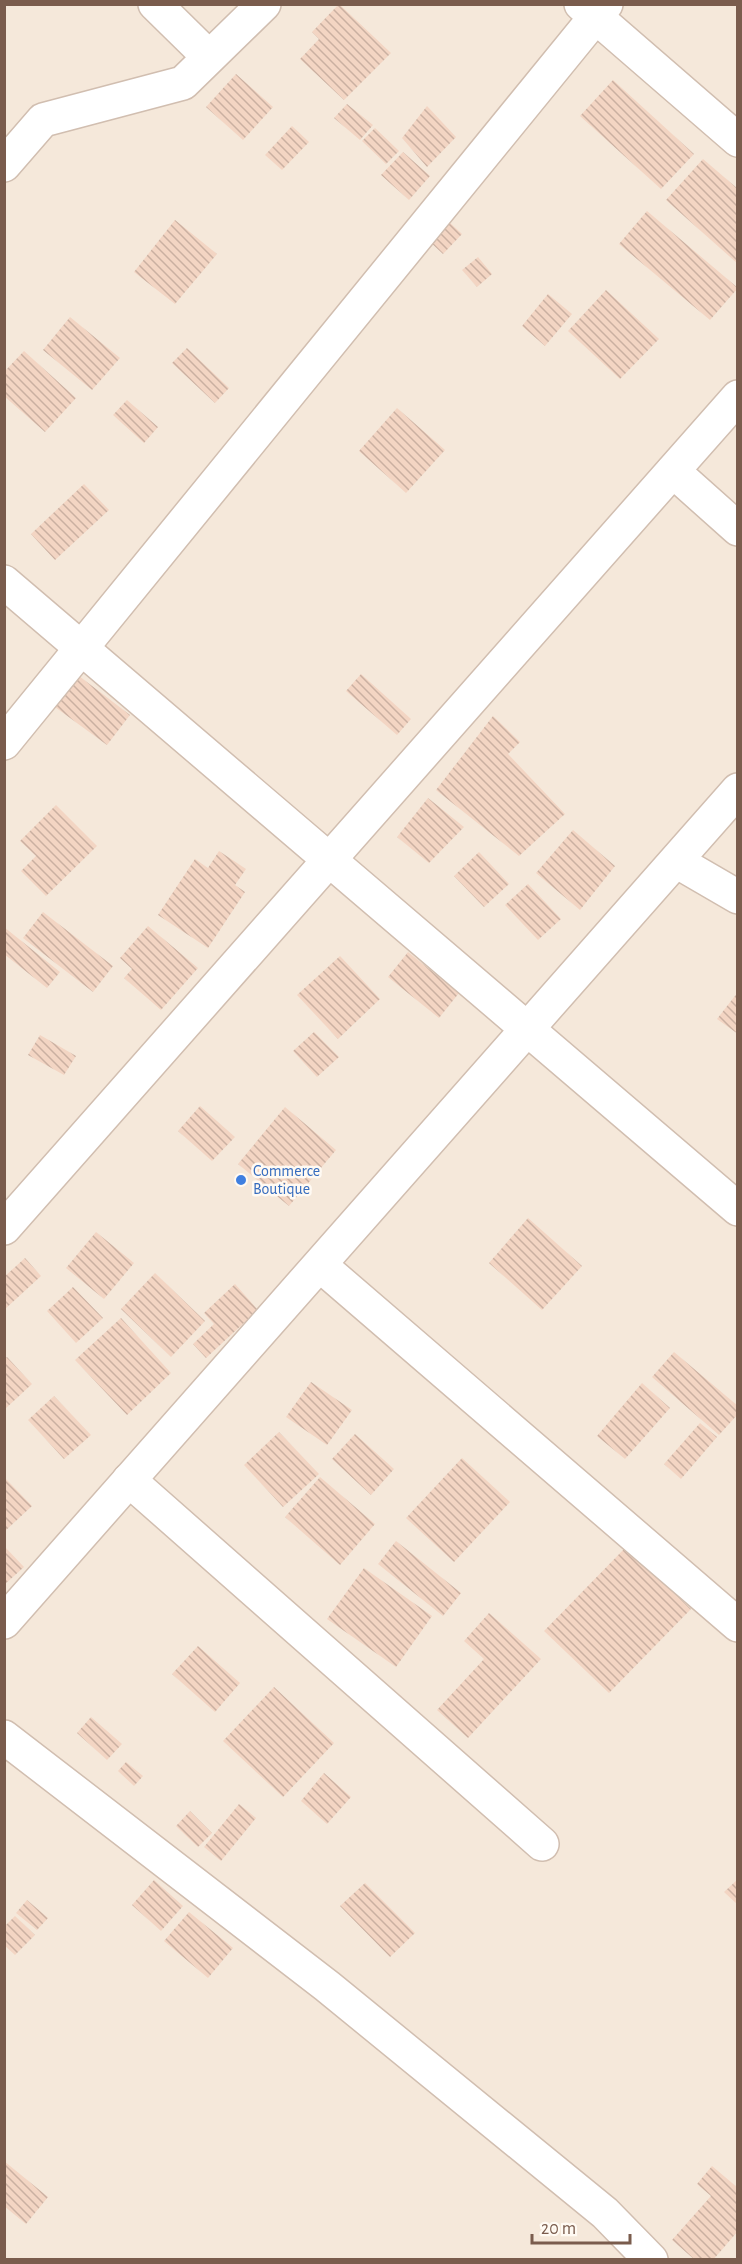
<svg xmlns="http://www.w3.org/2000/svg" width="742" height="2264" font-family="'Alegreya Sans',sans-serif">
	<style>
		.residential { fill: #f5e8da }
		.building { fill: url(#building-back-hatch) }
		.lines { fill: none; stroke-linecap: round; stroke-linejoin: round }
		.street-casing { stroke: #d1beb0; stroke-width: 36 }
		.street { stroke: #fff; stroke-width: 33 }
		.shop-dot { fill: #3f7fe0; stroke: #fffaf3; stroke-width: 2 }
		.labels { text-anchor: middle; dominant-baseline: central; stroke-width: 5; stroke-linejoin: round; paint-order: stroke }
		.shop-label { font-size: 16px; fill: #366cbe; stroke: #fffaf3; text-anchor: start }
	</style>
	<defs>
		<pattern id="building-back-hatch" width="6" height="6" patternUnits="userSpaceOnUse" patternTransform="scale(1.5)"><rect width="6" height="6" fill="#f3d5c3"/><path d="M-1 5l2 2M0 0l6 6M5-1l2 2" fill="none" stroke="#cab0a1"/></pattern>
	</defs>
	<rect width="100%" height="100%" fill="#fdf6ec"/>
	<!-- residential -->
	<rect class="residential" x="5" y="5" width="732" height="2254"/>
	<!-- building -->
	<g class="building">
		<path d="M339,4l52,49 -47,47 -44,-41 19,-20 -7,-7z"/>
		<path d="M236,74l37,33 -30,33 -37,-33z"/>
		<path d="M613,80l81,74 -33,35 -81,-73z"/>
		<path d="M347,104l26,21 -13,15 -26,-22z"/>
		<path d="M427,106l29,31 -29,30 -25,-29z"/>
		<path d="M292,126l17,16 -27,28 -17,-15z"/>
		<path d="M375,128l24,23 -13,13 -24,-23z"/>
		<path d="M403,152l27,24 -21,24 -28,-25z"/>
		<path d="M703,159l35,30v75l-72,-64z"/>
		<path d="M647,211l91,77 -28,32 -91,-76z"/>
		<path d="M175,220l42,34 -42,50 -41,-32z"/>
		<path d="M448,221l14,13 -19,20 -14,-13z"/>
		<path d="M478,257l14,17 -15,13 -15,-17z"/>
		<path d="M606,290l53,49 -39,40 -52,-48z"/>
		<path d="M548,294l24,20 -27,32 -23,-20z"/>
		<path d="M70,317l50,41 -28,32 -49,-40z"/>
		<path d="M187,348l42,40 -14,15 -43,-40z"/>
		<path d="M24,351l52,47 -31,34 -41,-36v-24z"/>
		<path d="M127,400l31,27 -14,16 -31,-28z"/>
		<path d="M397,408l48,42 -39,43 -47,-42z"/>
		<path d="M84,484l25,26 -54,50 -24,-26z"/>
		<path d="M361,674l50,45 -14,16 -51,-44z"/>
		<path d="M79,676l51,39 -23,30 -52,-38z"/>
		<path d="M493,716l27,26 -12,12 57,60 -46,42 -83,-66z"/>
		<path d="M428,798l36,29 -35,36 -32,-26z"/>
		<path d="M56,805l41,41 -51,50 -25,-25 15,-15 -16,-15z"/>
		<path d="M573,830l42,36 -35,44 -44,-37z"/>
		<path d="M219,851l27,18 -11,16 10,7 -37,56 -50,-33 37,-56 13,9z"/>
		<path d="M479,852l30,32 -25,23 -30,-31z"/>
		<path d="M528,884l33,35 -23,21 -33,-35z"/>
		<path d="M43,912l70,54 -20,26 -70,-54z"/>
		<path d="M148,926l50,42 -37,42 -37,-32 8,-9 -12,-11z"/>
		<path d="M4,927l56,45 -13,16 -43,-34z"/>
		<path d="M408,952l51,41 -20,25 -51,-41z"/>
		<path d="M340,956l40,43 -42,40 -41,-44z"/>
		<path d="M738,992v42l-21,-15z"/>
		<path d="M314,1032l25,25 -22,20 -24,-26z"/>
		<path d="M40,1035l36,21 -12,19 -36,-20z"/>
		<path d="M200,1106l35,31 -23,24 -34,-30z"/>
		<path d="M285,1107l51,43 -47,56 -51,-42z"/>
		<path d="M528,1218l54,48 -40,44 -53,-47z"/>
		<path d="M96,1232l38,31 -30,36 -38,-31z"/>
		<path d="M25,1258l16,18 -37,34v-33z"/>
		<path d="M155,1273l50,48 -34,36 -50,-48z"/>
		<path d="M235,1284l23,26 -52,48 -13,-14 21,-20 -10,-11z"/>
		<path d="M73,1287l30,31 -27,25 -29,-32z"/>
		<path d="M121,1318l50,55 -44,42 -52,-55z"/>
		<path d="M674,1352l64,54v8l-19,21 -67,-58z"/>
		<path d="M7,1357l25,27 -28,26v-51z"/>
		<path d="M311,1382l41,28 -25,35 -41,-28z"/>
		<path d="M642,1383l28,25 -45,51 -28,-23z"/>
		<path d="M54,1396l37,39 -27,24 -36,-39z"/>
		<path d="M700,1423l17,14 -36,42 -17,-15z"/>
		<path d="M279,1432l40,42 -36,33 -39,-42z"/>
		<path d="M355,1434l39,35 -23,26 -39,-36z"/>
		<path d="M462,1458l48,44 -56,60 -48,-44z"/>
		<path d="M4,1477l28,29 -28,26z"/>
		<path d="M320,1477l55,47 -35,41 -55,-48z"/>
		<path d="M396,1541l65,52 -18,23 -65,-52z"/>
		<path d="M4,1546l20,21 -20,18z"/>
		<path d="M626,1547l65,62 -82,84 -65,-62z"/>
		<path d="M364,1568l68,48 -36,51 -69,-48z"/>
		<path d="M489,1613l52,46 -73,79 -31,-28 47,-51 -20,-18z"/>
		<path d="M198,1646l42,37 -25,29 -43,-38z"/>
		<path d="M274,1687l60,56 -51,54 -60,-56z"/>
		<path d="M91,1717l31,27 -15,16 -30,-27z"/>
		<path d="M126,1762l17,14 -9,10 -16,-15z"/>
		<path d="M324,1773l27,24 -24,27 -26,-23z"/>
		<path d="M239,1804l17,14 -35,43 -17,-14z"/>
		<path d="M190,1811l22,22 -14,14 -22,-21z"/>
		<path d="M738,1879v26l-14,-13z"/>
		<path d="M154,1880l29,26 -22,25 -29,-26z"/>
		<path d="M365,1883l50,50 -25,24 -50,-51z"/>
		<path d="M27,1900l21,18 -11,12 -21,-17z"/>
		<path d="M189,1912l44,36 -25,30 -44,-37z"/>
		<path d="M15,1916l20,19 -20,20 -11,-10v-18z"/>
		<path d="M4,2161l44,36 -22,27 -22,-18z"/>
		<path d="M712,2166l26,22v43l-25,29h-18l-23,-20 39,-44 -14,-12z"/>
	</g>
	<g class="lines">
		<defs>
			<g id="street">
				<path d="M155,4l54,53"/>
				<path d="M581,4l157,136"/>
				<path d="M4,165l39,-45 140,-37 81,-79"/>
				<path d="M673,471l65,58"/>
				<path d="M4,582l734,627"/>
				<path d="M4,743l602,-739"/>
				<path d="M676,861l62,36"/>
				<path d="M4,1228l734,-831"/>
				<path d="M320,1265l418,360"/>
				<path d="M129,1480l413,364"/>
				<path d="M4,1622l734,-832"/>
				<path d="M4,1737l323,249 278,227 46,47"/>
			</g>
		</defs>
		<!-- street casing -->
		<use href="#street" class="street-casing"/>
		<!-- street -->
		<use href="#street" class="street"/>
	</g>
	<!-- markers -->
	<circle class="shop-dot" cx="241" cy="1180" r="6"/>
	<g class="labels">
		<!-- shop labels -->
		<g class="shop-label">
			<text x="253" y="1171">Commerce<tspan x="253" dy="18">Boutique</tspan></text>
		</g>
	</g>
	<!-- border -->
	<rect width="742" height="2264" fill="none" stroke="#7a5c4d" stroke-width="12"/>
	<!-- scale -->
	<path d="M532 2234v9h98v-9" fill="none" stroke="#7a5c4d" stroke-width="3"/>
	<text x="541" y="2234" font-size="18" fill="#7a5c4d" stroke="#fffaf3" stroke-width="4.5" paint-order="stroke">20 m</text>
</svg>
